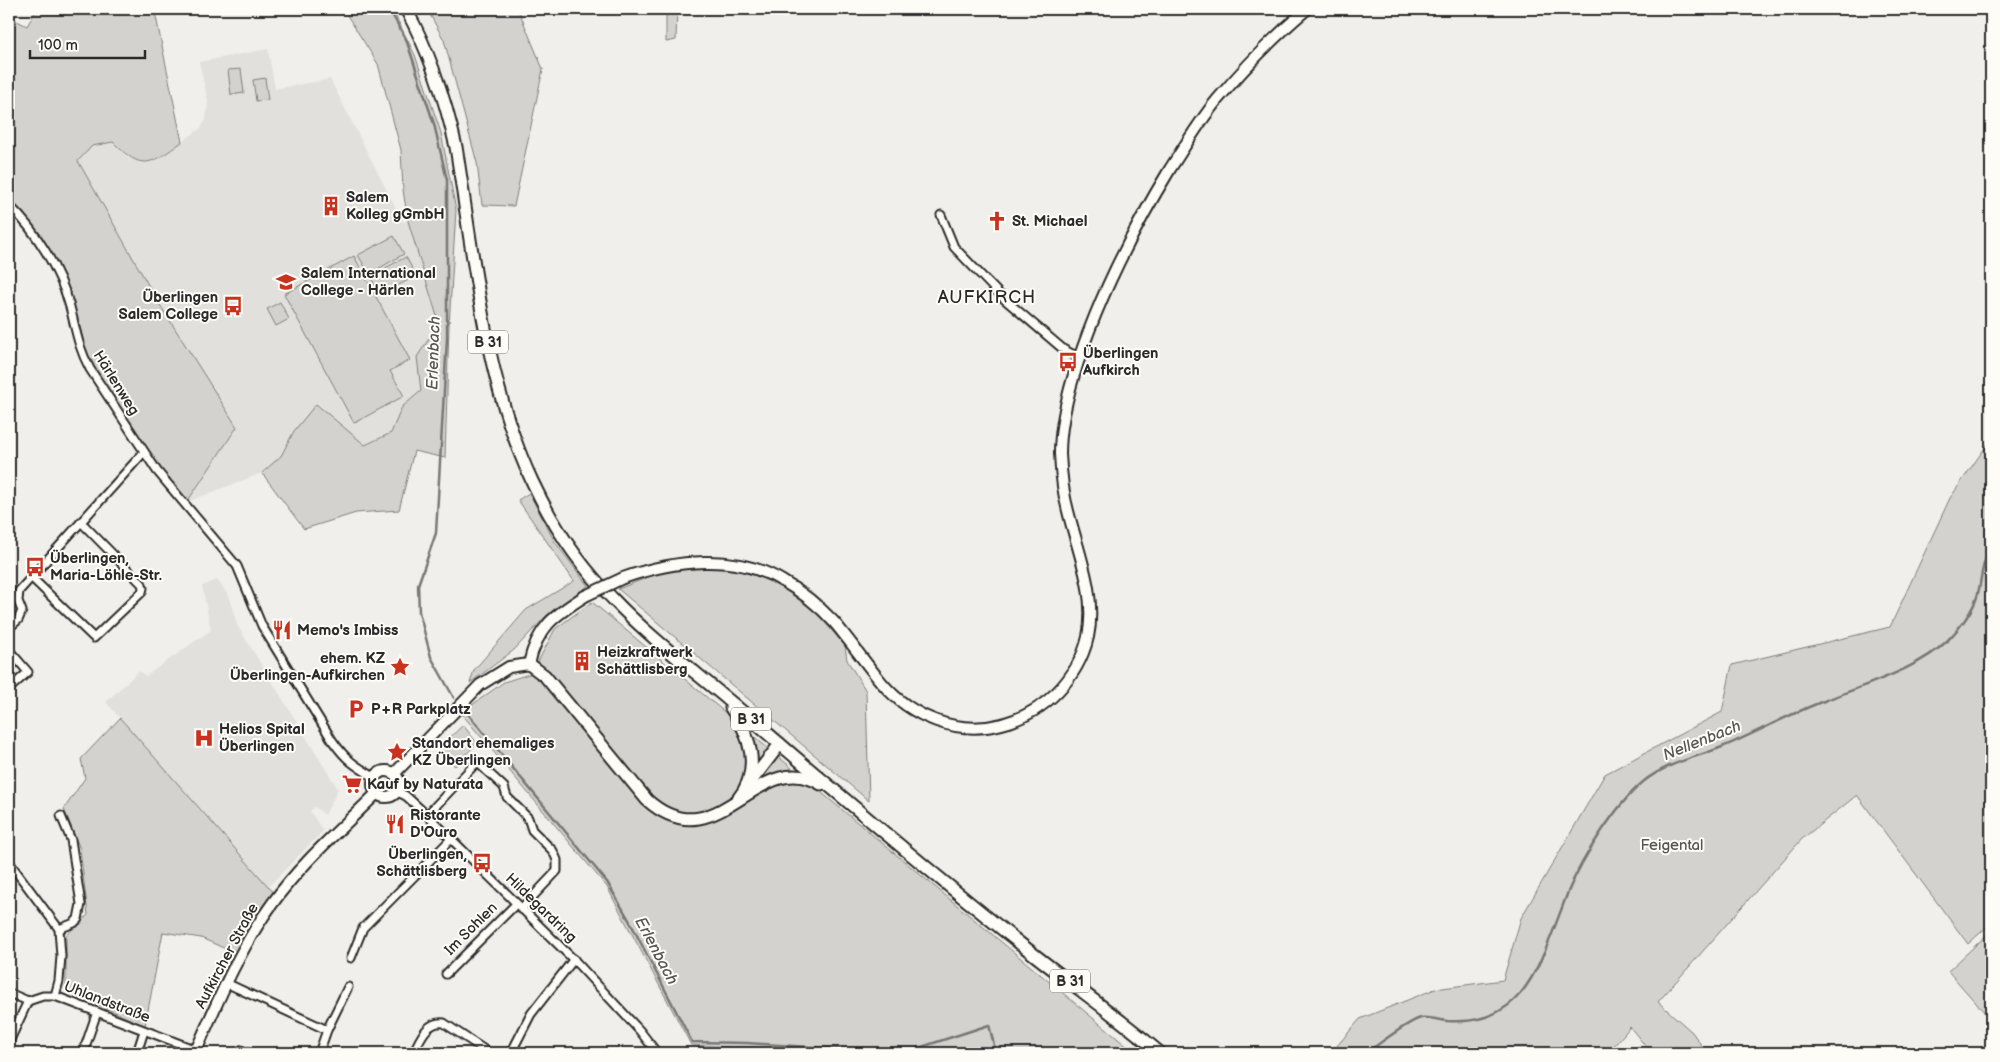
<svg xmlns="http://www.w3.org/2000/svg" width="2000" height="1062" font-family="'Balsamiq Sans',sans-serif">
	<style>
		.built { fill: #e1e0dc }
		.green { fill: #d3d2cf; stroke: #7f7e7d }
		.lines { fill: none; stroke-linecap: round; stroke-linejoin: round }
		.stream { stroke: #777775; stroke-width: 2.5 }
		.street-casing { stroke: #2b2b2b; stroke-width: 11 }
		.secondary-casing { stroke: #2b2b2b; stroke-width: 14 }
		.primary-casing { stroke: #2b2b2b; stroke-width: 15 }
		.street { stroke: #fdfcf7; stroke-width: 7 }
		.secondary { stroke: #fdfcf7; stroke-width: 10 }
		.primary { stroke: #fdfcf7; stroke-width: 11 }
		.secondary-bridge-casing { stroke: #2b2b2b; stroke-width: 14; stroke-linecap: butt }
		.secondary-bridge { stroke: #fdfcf7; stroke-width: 10 }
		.labels { text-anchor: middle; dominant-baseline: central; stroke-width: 4; stroke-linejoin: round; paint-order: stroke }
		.shield { fill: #fdfcf7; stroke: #6a6a68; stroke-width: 1 }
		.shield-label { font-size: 14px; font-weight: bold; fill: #2b2b2b }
		.poi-label { font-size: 15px; font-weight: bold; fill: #2b2b2b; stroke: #fdfcf7; text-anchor: start }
		.street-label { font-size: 15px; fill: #2b2b2b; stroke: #fdfcf7 }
		.park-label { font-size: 15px; fill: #555554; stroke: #fdfcf7 }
		.water-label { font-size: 16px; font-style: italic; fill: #575756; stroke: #fdfcf7 }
		.quarter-label { font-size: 18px; letter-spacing: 1px; fill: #2b2b2b; stroke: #fdfcf7 }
	</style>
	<rect width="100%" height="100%" fill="#f0efeb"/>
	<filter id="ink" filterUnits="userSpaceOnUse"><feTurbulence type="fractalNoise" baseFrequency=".02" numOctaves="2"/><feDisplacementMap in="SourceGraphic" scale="10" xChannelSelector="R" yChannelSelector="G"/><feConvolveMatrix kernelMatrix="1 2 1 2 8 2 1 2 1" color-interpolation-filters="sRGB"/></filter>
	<g filter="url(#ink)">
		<!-- built -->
		<g class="built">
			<path d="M268,49l7,40 55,-10 73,143 5,-1 31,102 -22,34 4,34 -19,16 -11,26 -26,12 -71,-14 -13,25 -19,17 -75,29 50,-75 -82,-130 -77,-136 14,-15 21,-4 14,15 16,6 15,-4 43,-31 5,-8 2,-19 -9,-39z"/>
			<path d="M217,580l12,16 8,29 101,164 -13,26 -10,-8 -5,4 13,20 -54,55 -16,22 -168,-130 -4,-19 39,-41 -14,-16 33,-31 7,5 65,-46 -9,-44z"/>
		</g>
		<!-- green -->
		<g class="green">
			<path d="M37,9h116l3,8 26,125c-31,22 -39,31 -69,0l-21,4 -14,15 77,136 82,130 -50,75 -31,-39 -69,-104 -6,-28 -17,-51 -16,-32 -24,-34 -15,-15v-182l18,9z"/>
			<path d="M343,9h49l23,46 26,78 15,77 -7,116 -4,132 -31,-7 -15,59 -43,3 -52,16 -42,-56 19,-17 13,-25 22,-27 49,41 26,-12 11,-26 19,-16 -4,-34 22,-34 -31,-102 -5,-31 -2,-40 -23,-86z"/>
			<path d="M427,9h91l25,60 -29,137 -32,-1 -5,-42 -33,-123z"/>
			<path d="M666,9h11l-1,31 -10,2z"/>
			<path d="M241,69l3,24 -13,2 -3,-25z"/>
			<path d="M265,78l3,22 -12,1 -3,-21z"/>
			<path d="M394,236l10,18 -35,20 -11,-19z"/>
			<path d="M354,256l56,104 -20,11 14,25 -50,27 -70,-129z"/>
			<path d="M406,257l10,19 -36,19 -10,-19z"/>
			<path d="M280,302l9,17 -13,7 -9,-17z"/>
			<path d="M1991,439v484l-23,21 -111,-149 -55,44 -144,163 34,30 15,21h-56l-21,-26 -22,26h-277l29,-34 75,-30 68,-9 18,-62 84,-144 117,-62 10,-47 158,-38 60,-129z"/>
			<path d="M529,493l26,49 33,44 -41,29 -33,35 -44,33 4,-13 52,-60 48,-29 -56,-81z"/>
			<path d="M687,568h33l25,4 28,9 43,31 29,34 2,14 19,31 3,110 -251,-212 41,-16z"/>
			<path d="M592,602l543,451h-394v-5l-50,-3 -84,-158 -146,-174 43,-31 28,-9 23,-44z"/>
			<path d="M120,718l154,175 -9,10 -30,50 -34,-15 -38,-6 -18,94 -79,-36v-55l22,-20 -8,-66 -16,-40 21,-31 -4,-19z"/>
			<path d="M463,725l14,18 -22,23 -17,-17z"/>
			<path d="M1991,931v89l-43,-49z"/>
		</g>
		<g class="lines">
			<!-- stream -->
			<g class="stream">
				<path d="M389,9l17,30 28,85 13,56v158l-11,195 -18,52 1,27 12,45 23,41"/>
				<path d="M464,709l143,173 22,38 63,122 55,1 155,10"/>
				<path d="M903,1053l86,-28 7,28"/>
				<path d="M1366,1053c12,-8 42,-32 55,-35 7,-1 18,2 26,3 28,2 54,-5 73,-27 21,-24 36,-72 48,-102 14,-34 47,-86 75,-110 23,-19 52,-24 79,-35 34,-14 67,-33 102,-46 39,-16 94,-31 124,-61 11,-11 24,-28 29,-43 5,-17 4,-34 14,-49"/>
			</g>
			<defs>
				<g id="street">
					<path d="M9,205c27,26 51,65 61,102 6,23 8,40 20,62l67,102 80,95 25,60 70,114c14,20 22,25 42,37"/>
					<path d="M941,215l13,32 49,51 60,51 17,9"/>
					<path d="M31,577l63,61 48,-46 1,-4 -1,-4 -61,-62"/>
					<path d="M9,628l9,-8 4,-9 -4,-10 1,-10 125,-139"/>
					<path d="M9,650l19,22 -19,17"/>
					<path d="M396,791l10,5 21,19 149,147 64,69 17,22"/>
					<path d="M427,815l50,-53 27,25 3,10 21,21 4,12 21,21 4,9v11l-36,38"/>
					<path d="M9,862l50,67 2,27 -2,25 -4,15"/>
					<path d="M59,929l15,-6 4,-4 3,-15 -10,-64 -10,-24"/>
					<path d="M351,958l12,-30 89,-90"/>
					<path d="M446,974l70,-70"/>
					<path d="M226,983l101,47"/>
					<path d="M9,993l19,8 15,-5h12l141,54"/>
					<path d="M9,1042l19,-41"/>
					<path d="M83,1053l14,-41"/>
					<path d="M137,1053l7,-22"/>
					<path d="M239,1053l2,-3 6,3"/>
					<path d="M319,1053l8,-23 21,-43"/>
					<path d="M413,1053c7,-13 13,-32 31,-30l45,30"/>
					<path d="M511,1053l20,-39 43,-55"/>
				</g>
				<g id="secondary">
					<path d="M623,578c51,-18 113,-26 161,4 18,10 36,25 50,40 17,20 31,41 48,61 29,34 75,53 120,41 42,-11 76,-45 86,-87 9,-42 -10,-85 -20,-126 -5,-18 -7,-38 -8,-57 0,-25 6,-52 13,-76 22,-74 57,-143 97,-209 15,-23 29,-47 47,-69 27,-32 58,-64 90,-91"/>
					<circle cx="386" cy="784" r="13"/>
					<path d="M394,774l86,-89 29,-18 20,-3c8,-37 26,-49 56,-68"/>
					<path d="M195,1053c22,-50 44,-104 77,-149 30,-42 69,-75 105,-111"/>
				</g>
				<g id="primary">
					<path d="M406,9c24,44 39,89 50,138 18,110 28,232 76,334 20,43 47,84 81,118 40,42 88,77 132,115 93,80 186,159 282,235 44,35 90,67 133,104"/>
					<path d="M529,664l16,12 102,124c71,63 110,-55 174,-16"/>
					<path d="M731,708c19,26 31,62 7,91"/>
					<path d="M749,784l31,-40"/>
				</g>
			</defs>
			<!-- street casing -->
			<use href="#street" class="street-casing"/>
			<!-- secondary casing -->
			<use href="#secondary" class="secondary-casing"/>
			<!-- primary casing -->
			<use href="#primary" class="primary-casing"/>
			<!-- street -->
			<use href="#street" class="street"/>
			<!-- secondary -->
			<use href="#secondary" class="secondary"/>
			<!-- primary -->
			<use href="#primary" class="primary"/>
			<defs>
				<path id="secondary-bridge" d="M585,596l38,-18"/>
			</defs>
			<!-- secondary-bridge casing -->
			<use href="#secondary-bridge" class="secondary-bridge-casing"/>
			<!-- secondary-bridge -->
			<use href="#secondary-bridge" class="secondary-bridge"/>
		</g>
	</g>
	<!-- icons -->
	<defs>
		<symbol id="building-bare" viewBox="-9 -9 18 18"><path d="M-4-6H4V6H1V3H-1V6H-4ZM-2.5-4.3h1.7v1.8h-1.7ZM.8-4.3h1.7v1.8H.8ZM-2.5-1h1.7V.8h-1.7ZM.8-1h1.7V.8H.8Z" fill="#c8321e" stroke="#fdfcf7" stroke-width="2.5" paint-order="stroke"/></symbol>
		<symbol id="church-bare" viewBox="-9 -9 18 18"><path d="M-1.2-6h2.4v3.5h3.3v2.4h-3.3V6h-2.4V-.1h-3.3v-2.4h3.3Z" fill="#c8321e" stroke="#fdfcf7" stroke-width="2.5" paint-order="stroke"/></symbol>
		<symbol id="school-bare" viewBox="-9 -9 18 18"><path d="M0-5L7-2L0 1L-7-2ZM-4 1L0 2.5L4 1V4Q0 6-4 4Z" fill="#c8321e" stroke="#fdfcf7" stroke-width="2.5" paint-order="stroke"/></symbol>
		<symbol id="bus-bare" viewBox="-9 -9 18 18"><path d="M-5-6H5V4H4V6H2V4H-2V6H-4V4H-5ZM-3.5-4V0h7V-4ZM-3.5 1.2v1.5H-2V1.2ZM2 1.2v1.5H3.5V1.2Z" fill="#c8321e" stroke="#fdfcf7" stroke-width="2.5" paint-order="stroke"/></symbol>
		<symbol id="restaurant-bare" viewBox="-9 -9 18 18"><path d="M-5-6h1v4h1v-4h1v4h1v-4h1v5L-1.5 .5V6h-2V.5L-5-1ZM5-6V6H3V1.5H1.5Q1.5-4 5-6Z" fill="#c8321e" stroke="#fdfcf7" stroke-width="2.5" paint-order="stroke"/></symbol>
		<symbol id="sight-bare" viewBox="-9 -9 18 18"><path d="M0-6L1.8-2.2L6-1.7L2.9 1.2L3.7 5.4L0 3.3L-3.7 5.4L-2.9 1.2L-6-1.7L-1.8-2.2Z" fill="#c8321e" stroke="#fdfcf7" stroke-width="2.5" paint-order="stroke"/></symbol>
		<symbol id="parking-bare" viewBox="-9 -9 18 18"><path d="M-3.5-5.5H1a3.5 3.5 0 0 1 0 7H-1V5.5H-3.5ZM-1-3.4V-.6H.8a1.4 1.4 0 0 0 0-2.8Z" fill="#c8321e" stroke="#fdfcf7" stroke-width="2.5" paint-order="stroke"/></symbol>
		<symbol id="hospital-bare" viewBox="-9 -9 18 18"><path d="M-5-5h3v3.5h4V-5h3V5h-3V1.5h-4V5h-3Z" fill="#c8321e" stroke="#fdfcf7" stroke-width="2.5" paint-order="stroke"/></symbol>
		<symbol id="supermarket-bare" viewBox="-9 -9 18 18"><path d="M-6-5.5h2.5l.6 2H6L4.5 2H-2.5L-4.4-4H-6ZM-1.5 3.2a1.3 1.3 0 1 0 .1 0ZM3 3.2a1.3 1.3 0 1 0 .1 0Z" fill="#c8321e" stroke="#fdfcf7" stroke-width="2.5" paint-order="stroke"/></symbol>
	</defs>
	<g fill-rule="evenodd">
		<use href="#building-bare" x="317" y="192" width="28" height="28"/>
		<use href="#church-bare" x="983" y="207" width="28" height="28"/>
		<use href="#school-bare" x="272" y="268" width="28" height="28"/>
		<use href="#bus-bare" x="219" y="292" width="28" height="28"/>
		<use href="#bus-bare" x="1054" y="348" width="28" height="28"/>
		<use href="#bus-bare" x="21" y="553" width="28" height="28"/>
		<use href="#restaurant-bare" x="268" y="616" width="28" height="28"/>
		<use href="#building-bare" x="568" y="647" width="28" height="28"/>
		<use href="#sight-bare" x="386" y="653" width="28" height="28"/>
		<use href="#parking-bare" x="342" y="695" width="28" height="28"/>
		<use href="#hospital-bare" x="190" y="724" width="28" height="28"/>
		<use href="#sight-bare" x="383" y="738" width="28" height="28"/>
		<use href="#supermarket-bare" x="338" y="770" width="28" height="28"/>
		<use href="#restaurant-bare" x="381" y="810" width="28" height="28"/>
		<use href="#bus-bare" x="468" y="849" width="28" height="28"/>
	</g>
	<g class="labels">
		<!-- shield labels -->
		<g class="shield">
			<rect x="468" y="330.5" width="40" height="23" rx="4"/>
			<rect x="731" y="707.5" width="40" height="23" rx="4"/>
			<rect x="1050" y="969.5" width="40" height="23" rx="4"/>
		</g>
		<g class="shield-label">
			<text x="488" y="342">B 31</text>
			<text x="751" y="719">B 31</text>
			<text x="1070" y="981">B 31</text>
		</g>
		<!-- poi labels -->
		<g class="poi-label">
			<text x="346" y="197">Salem<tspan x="346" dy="17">Kolleg gGmbH</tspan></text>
			<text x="1012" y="221">St. Michael</text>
			<text x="301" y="273">Salem International<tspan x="301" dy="17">College - Härlen</tspan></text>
			<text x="218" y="297" text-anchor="end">Überlingen<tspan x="218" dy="17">Salem College</tspan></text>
			<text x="1083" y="353">Überlingen<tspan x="1083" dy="17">Aufkirch</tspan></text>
			<text x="50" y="558">Überlingen,<tspan x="50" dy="17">Maria-Löhle-Str.</tspan></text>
			<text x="297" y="630">Memo's Imbiss</text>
			<text x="597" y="652">Heizkraftwerk<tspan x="597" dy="17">Schättlisberg</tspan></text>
			<text x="385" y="658" text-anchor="end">ehem. KZ<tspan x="385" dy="17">Überlingen-Aufkirchen</tspan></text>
			<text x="371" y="709">P+R Parkplatz</text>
			<text x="219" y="729">Helios Spital<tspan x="219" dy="17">Überlingen</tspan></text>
			<text x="412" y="743">Standort ehemaliges<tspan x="412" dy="17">KZ Überlingen</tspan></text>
			<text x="367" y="784">Kauf by Naturata</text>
			<text x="410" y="815">Ristorante<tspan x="410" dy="17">D'Ouro</tspan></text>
			<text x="467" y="854" text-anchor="end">Überlingen,<tspan x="467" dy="17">Schättlisberg</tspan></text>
		</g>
		<!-- street labels -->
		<g class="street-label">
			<text transform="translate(116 383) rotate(58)">Härlenweg</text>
			<text transform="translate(541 908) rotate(44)">Hildegardring</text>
			<text transform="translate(471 929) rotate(-45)">Im Sohlen</text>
			<text transform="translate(227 956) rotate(-62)">Aufkircher Straße</text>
			<text transform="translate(107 1002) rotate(21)">Uhlandstraße</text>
		</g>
		<!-- park labels -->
		<g class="park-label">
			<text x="1672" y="845">Feigental</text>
		</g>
		<!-- water labels -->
		<g class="water-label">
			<text transform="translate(434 353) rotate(-88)">Erlenbach</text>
			<text transform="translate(1702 741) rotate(-22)">Nellenbach</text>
			<text transform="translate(656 951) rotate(62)">Erlenbach</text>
		</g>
		<!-- quarter labels -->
		<g class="quarter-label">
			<text x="987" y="297">AUFKIRCH</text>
		</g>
	</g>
	<!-- margin -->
	<rect width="2000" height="1062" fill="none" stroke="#fdfcf7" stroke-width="30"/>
	<rect x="15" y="15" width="1970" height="1032" fill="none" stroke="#2b2b2b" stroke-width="2" filter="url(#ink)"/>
	<!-- scale -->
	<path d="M30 50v8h115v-8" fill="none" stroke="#2b2b2b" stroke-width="2.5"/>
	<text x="38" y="50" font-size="15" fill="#2b2b2b" stroke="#fdfcf7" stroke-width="4" paint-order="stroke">100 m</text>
</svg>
